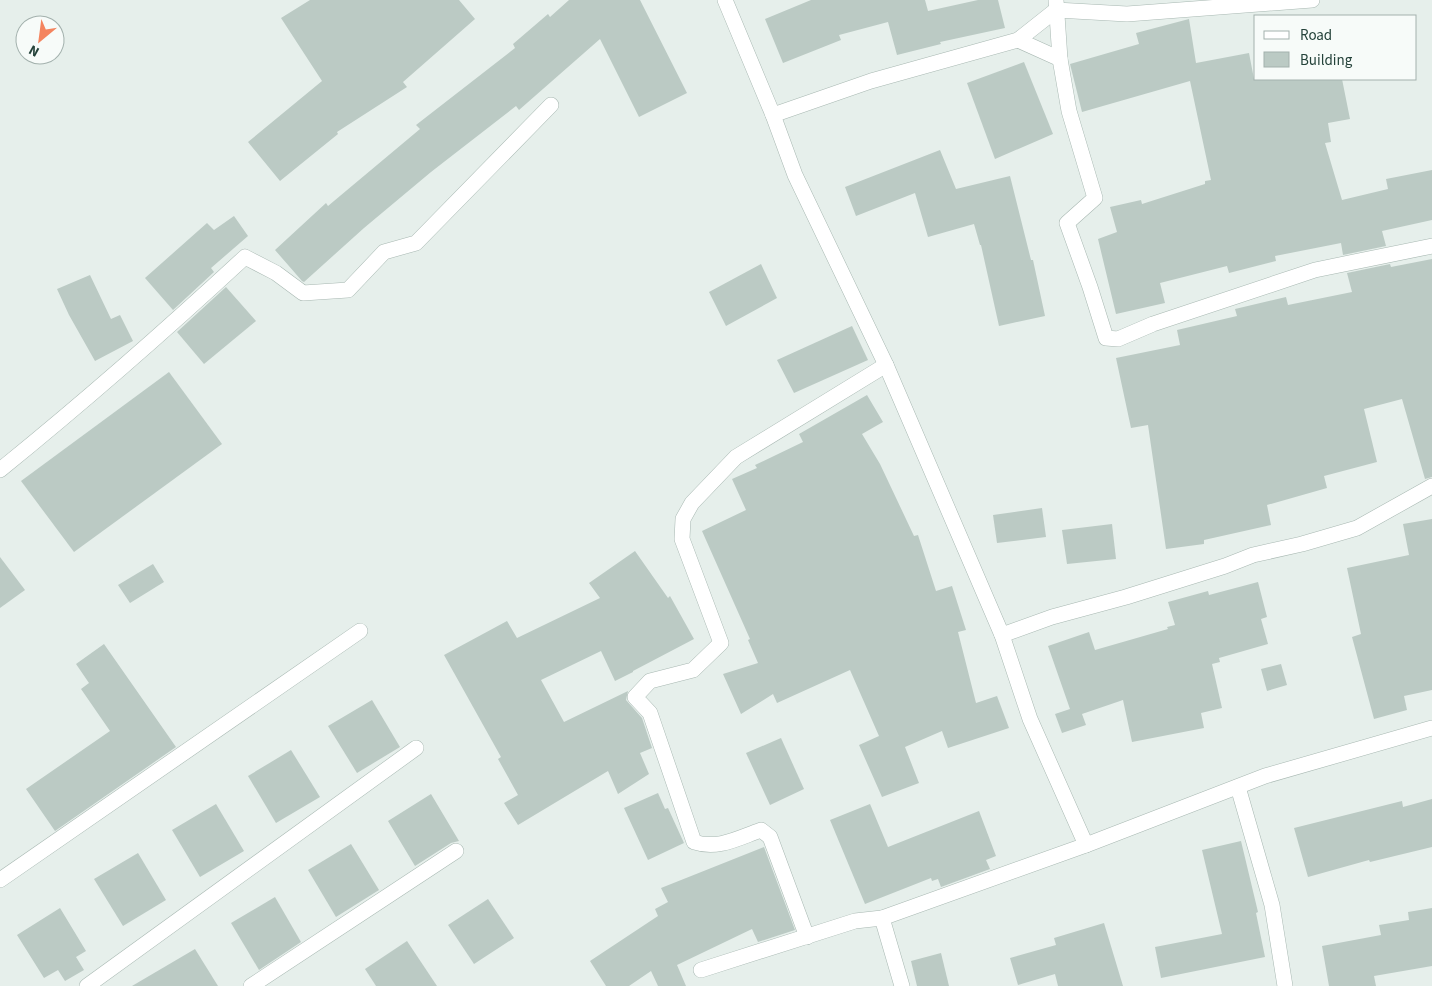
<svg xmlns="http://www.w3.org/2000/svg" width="1432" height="986" font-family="'Source Sans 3',sans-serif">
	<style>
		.building { fill: #bbcac4 }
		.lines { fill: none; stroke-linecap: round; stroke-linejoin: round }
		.minor-casing { stroke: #a8b8b2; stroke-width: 16 }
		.minor { stroke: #fff; stroke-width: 15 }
	</style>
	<rect width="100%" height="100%" fill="#e6efeb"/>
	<!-- building -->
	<g class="building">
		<path d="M310,0h149l16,19 -72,63 4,5 -70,45 1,2 -58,47 -32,-39 74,-61 -41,-63z"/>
		<path d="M569,0h71l47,93 -48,24 -39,-78 -81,71 -3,-4 -85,66 -67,56 -60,54 -2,-1 -27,-31 51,-47 2,3 92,-77 -4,-4 99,-77 -2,-4 35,-30 2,3z"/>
		<path d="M811,0h114l3,11 50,-11h20l7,28 -65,14 1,2 -44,11 -9,-33 -49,13 2,5 -58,23 -18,-44z"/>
		<path d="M1189,19l7,44 53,-10 5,26h88l8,40 -22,4 3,19 -6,1 17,57 46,-11 -2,-10 46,-9v50l-50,11 4,15 -43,9 -2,-12 -66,13 1,5 -47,12 -2,-7 -67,17 5,20 -49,11 -18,-75 19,-7 -7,-25 31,-7 1,4 63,-20v-3l6,-1 -21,-99 -108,31 -12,-48 69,-20 -3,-11z"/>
		<path d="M1024,62l29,72 -58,25 -28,-76z"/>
		<path d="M940,150l16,39 54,-13 21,84h2l12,56 -46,10 -18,-81h-1l-6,-21 -46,13 -13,-44 -59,23 -11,-29z"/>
		<path d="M234,216l14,20 -37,32 3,4 -41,38 -28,-32 62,-55 7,7z"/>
		<path d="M1432,259v218l-7,2 -23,-80 -38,10 13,53 -53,14 3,12 -60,17 4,20 -67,15v4l-38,5 -18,-124 -17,3 -15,-70 64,-13 -3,-15 60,-14 -2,-7 51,-12 2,8 64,-13 -5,-19 43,-9 1,3z"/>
		<path d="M761,264l16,34 -51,28 -17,-34z"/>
		<path d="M90,275l21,44 9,-4 13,26 -38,20 -26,-46 -12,-26z"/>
		<path d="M226,287l30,34 -52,43 -27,-32z"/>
		<path d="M852,326l16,34 -74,33 -17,-33z"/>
		<path d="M169,372l53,72 -148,108 -53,-71z"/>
		<path d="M867,395l16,27 -21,12 18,30 34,72 4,-1 18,56 16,-5 14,44 -8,2 18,71 21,-7 12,32 -61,20 -6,-17 -37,16 14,36 -37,14 -23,-52 20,-9 -29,-66 -73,33 -4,-9 -32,20 -18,-40 35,-11 -10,-23 2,-1 -48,-108 44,-21 -14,-31 25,-11 -2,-3 48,-23 -4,-8z"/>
		<path d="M1042,508l4,29 -49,6 -4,-28z"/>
		<path d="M1432,519v171l-28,6 3,14 -33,9 -22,-82 9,-3 -14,-66 62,-13 -6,-31z"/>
		<path d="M1112,524l4,35 -49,5 -5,-34z"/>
		<path d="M635,551l33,47 2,-2 24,43 -61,32v1l-18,9 -14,-30 -60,29 23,42 64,-31 -2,9 16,18 10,30 -12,5 9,21 -31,20 -10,-23 -90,54 -14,-22 14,-8 -20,-36 3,-2 -57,-102 63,-34 10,17 83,-40 -11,-15z"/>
		<path d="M0,557l25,33 -25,18z"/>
		<path d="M153,564l11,18 -34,21 -12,-18z"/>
		<path d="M1258,582l9,35 -6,2 7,25 -49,14 1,4 -8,2 10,44 -21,5 3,15 -72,14 -9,-42 -41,14 4,11 -24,8 -7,-19 15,-5 -22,-63 41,-14 6,18 73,-21 -1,-2 8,-2 -7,-23 40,-11 1,4z"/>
		<path d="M104,644l72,103 -121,84 -29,-42 84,-58 -29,-42 8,-6 -13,-19z"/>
		<path d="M1281,664l6,21 -20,6 -6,-22z"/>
		<path d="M372,700l28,47 -43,26 -29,-47z"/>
		<path d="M781,738l23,51 -34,16 -24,-52z"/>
		<path d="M291,750l29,47 -44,26 -28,-47z"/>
		<path d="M658,793l7,16 3,-1 16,35 -36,17 -24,-52z"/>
		<path d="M431,794l28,47 -8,2 -36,23 -27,-45z"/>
		<path d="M1432,799v48l-62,15 -1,-2 -61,17 -14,-49 108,-27 1,6z"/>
		<path d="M216,804l28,47 -44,26 -28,-47z"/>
		<path d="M870,804l18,43 91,-36 17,45 -10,4 4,9 -49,18 -3,-8 -6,2 -1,-3 -66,26 -35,-84z"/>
		<path d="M1241,841l17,71 -2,1 9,44 -104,21 -6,-31 67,-13 -20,-84z"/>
		<path d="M351,844l28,46 -43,27 -28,-47z"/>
		<path d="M764,847l31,83 -37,12 -6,-13 -75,36 9,21h-28l-7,-15 -22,15h-23l-16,-25 68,-45 -3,-7 13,-7 -7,-14z"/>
		<path d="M138,853l28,47 -43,26 -29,-47z"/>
		<path d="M275,897l26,45 -42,28 -28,-47z"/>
		<path d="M488,899l26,39 -40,26 -26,-39z"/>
		<path d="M60,908l26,43 -10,6 8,13 -19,11 -7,-11 -14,8 -27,-43z"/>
		<path d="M1432,908v58l-58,10 2,10h-47l-7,-40 59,-11 -2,-10 30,-5 -1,-8z"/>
		<path d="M1104,923l19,63h-65l-3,-12 -37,11 -8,-27 46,-13 -2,-7z"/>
		<path d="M407,941l30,45h-61l-11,-17z"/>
		<path d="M195,949l23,37h-86z"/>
		<path d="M941,953l8,33h-32l-6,-25z"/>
	</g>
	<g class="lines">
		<defs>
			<g id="minor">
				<path d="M725,0l48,115 22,60 91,190 116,270 28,84 56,126"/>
				<path d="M1056,0l4,59 9,52 26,87 -28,25 23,64 16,51 12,1 35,-15 162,-54 117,-24"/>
				<path d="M1018,40l42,19"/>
				<path d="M773,115l98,-34 147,-41 38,-30 71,4 185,-14"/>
				<path d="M0,470c84,-68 165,-139 245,-213l31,16 27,20 45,-3 36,-38 32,-9 135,-138"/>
				<path d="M1002,635l50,-18 74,-20 99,-31 28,-11 49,-11 55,-16 75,-42"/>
				<path d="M1238,787l34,118 13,81"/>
				<path d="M0,880l360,-249"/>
				<path d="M882,918l20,68"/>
				<path d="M807,937l-37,-100 -9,-7c-23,8 -43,20 -67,12l-44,-129 -15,-16 15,-16 43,-11 28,-27 -39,-104 1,-20 9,-16 44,-46 150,-92"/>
				<path d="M701,970l154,-49 27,-3 204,-73 179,-69 167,-48"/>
				<path d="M87,986l329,-238"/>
				<path d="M251,986l205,-135"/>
			</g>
		</defs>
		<!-- minor casing -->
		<use href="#minor" class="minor-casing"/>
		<!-- minor -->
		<use href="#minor" class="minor"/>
	</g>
	<!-- legend -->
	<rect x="1254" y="15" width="162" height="65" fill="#f7fbf9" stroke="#a3b1ad"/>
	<rect x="1264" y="31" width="25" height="8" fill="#ffffff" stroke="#a3b1ad"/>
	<text x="1300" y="40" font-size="15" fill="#24423a">Road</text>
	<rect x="1264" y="52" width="25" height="15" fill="#bbcac4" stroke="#a3b1ad"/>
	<text x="1300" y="65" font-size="15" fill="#24423a">Building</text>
	<!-- north arrow -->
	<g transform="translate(40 40) rotate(209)"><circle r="24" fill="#f7fbf9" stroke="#a3b1ad"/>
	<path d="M0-4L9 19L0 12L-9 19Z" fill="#f4845f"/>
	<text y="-8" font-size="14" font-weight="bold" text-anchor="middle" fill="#24423a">N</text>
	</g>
</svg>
